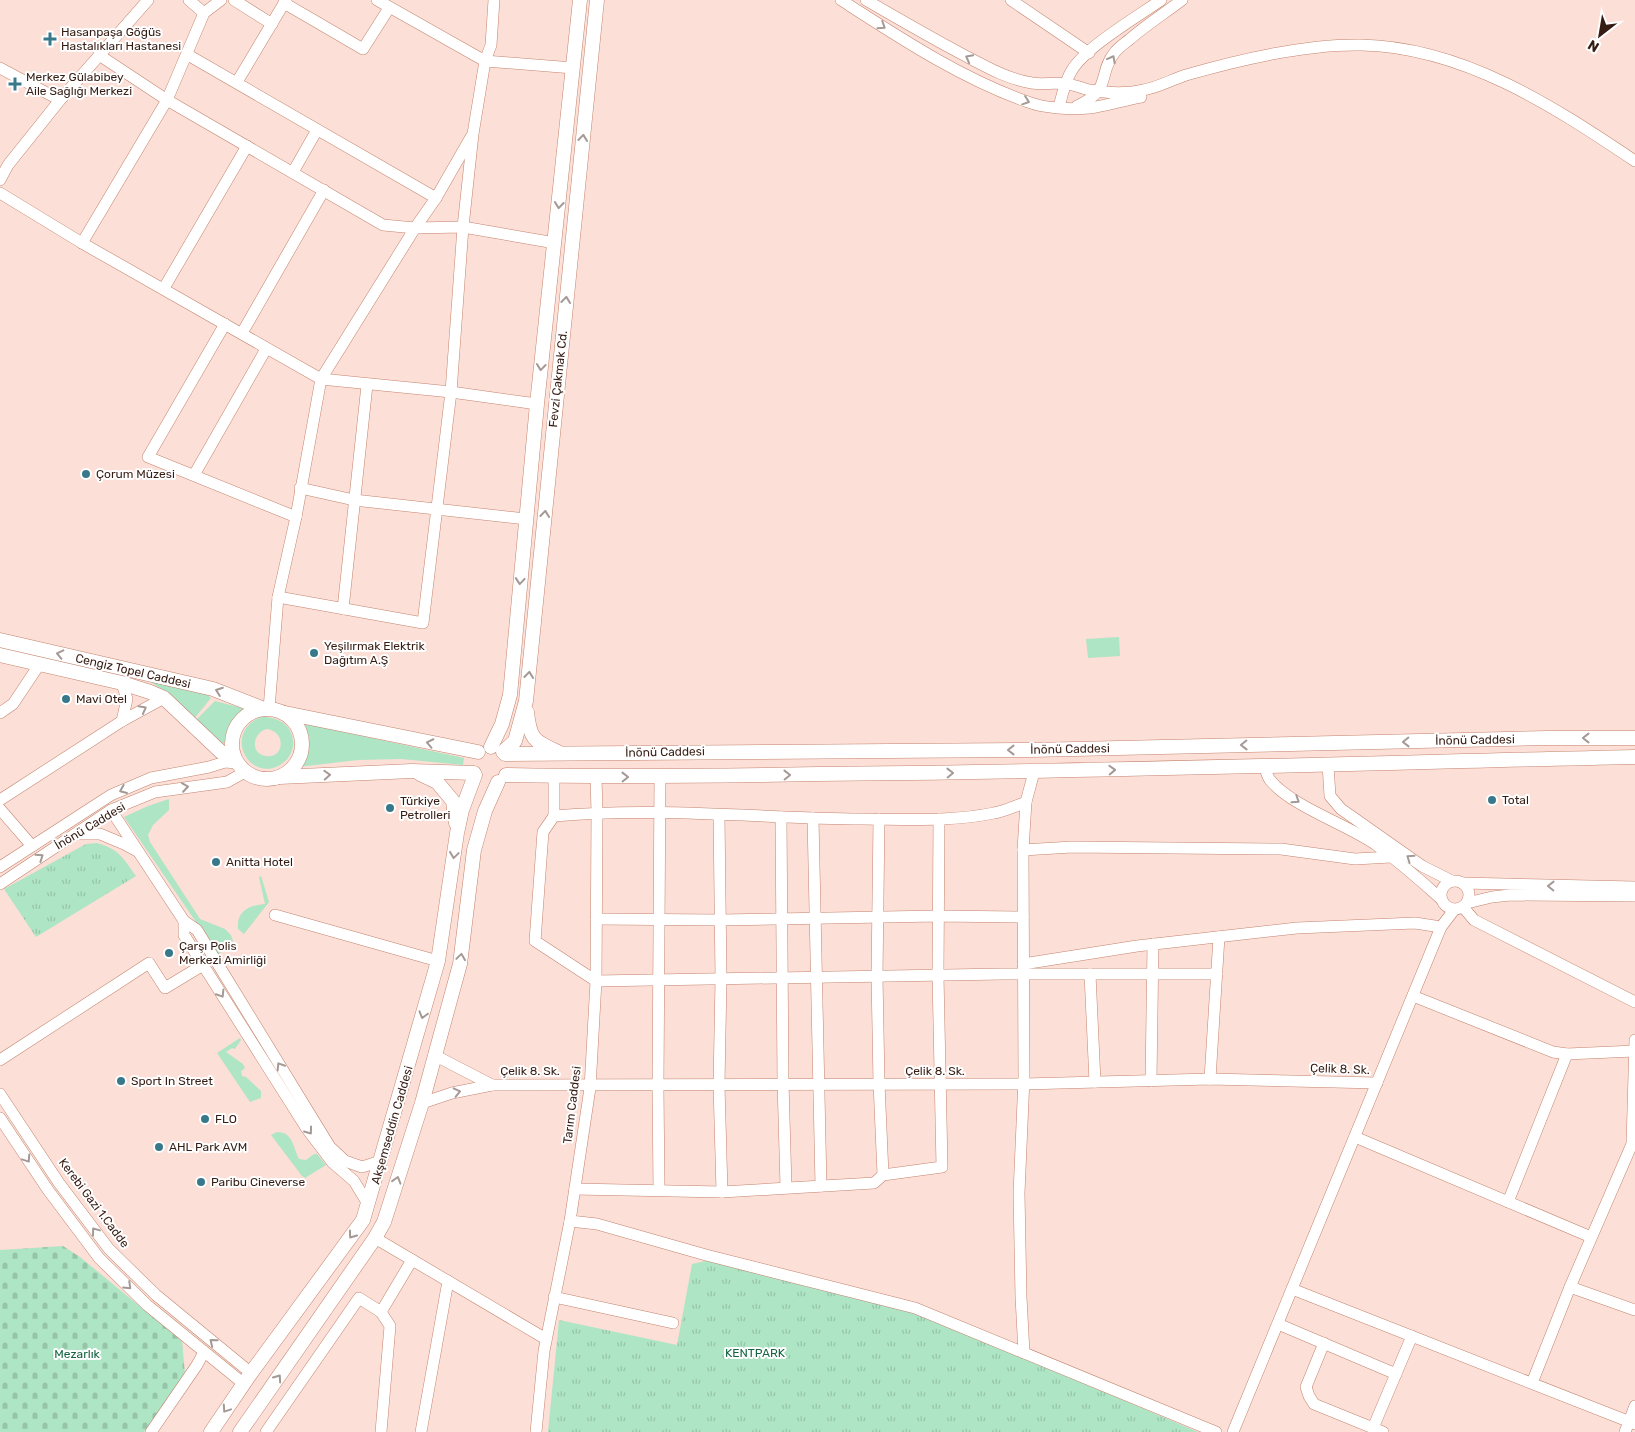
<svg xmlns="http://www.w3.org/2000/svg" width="1635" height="1432" font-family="Rubik,sans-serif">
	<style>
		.grass { fill: #aee5c5; fill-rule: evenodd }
		.cemetery { fill: url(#cemetery-stones) }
		.park { fill: url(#park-tufts) }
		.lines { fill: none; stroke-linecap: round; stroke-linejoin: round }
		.minor-casing { stroke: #c4846e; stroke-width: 12 }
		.major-casing { stroke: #c4846e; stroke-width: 15 }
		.minor { stroke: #fff; stroke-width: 11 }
		.major { stroke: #fff; stroke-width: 14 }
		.oneway { stroke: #a59995 }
		.poi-dot { fill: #37788a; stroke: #fff; stroke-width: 2 }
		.labels { text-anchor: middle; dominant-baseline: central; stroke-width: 4; stroke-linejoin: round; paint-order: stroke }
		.poi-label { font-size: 12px; fill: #361d14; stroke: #fff; text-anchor: start }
		.street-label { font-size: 12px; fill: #361d14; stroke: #fff }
		.park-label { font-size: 12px; fill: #156441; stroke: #fff }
	</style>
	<defs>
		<pattern id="cemetery-stones" width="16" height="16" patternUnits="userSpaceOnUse" patternTransform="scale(1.25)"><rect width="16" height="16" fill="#aee5c5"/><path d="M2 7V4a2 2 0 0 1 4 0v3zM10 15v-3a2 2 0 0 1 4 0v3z" fill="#96c4a8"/></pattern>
		<pattern id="park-tufts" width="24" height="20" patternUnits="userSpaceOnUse" patternTransform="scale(1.25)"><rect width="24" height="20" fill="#aee5c5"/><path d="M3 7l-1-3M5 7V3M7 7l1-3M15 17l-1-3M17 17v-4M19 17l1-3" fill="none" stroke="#96c4a8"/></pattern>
	</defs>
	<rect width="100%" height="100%" fill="#fcdfd6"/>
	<!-- grass -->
	<g class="grass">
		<path d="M1119,637l1,19 -32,2 -2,-19z"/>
		<path d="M154,680l49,11 8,7 -17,21 -24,-24 -18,-12z"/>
		<path d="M215,701l31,8 -11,13 -12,23 -27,-25z"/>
		<path d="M261,717c18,-1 34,10 32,29 -1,8 -6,15 -13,19 -31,18 -58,-32 -19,-48zM267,729c20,3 17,30 -1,27 -17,-2 -13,-24 1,-27z"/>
		<path d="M302,723l162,35 -1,7 -62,-6 -43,1 -60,7c6,-16 8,-27 4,-44z"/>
		<path d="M169,799v11l-16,15 -5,10 2,7 50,77 25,10 6,6 2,6 -4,7 -11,6 -94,-137 24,-11z"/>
		<path d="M261,876l8,26 -25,32 -6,-5c-2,-18 12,-24 27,-25l-6,-27z"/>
		<path d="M240,1038l1,2 -6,9 -3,-1 -6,4 17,12 2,4 -4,3 1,5 4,1 15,14v7l-11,4 -33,-49z"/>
		<path d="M277,1132c16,0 16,15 22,27l7,1 8,-6h3l9,11 -21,13 -3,-2 -31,-41z"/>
	</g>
	<!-- cemetery -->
	<path class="cemetery" d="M63,1246l17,11 102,84 3,33 -41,58h-144v-182z"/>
	<!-- park -->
	<g class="park">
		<path d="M97,843c22,6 26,15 39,33l-100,61 -32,-48 82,-45z"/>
		<path d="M710,1260l214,55 274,117h-650l11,-112 118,25 15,-81z"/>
	</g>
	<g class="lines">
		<defs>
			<g id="minor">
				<path d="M189,0l15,13"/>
				<path d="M234,0l38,24"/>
				<path d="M377,0l108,61 88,7"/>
				<path d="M841,0c59,38 121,79 187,102 15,6 44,8 61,6 17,-2 35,-8 52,-11"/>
				<path d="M866,0c31,18 62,36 94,53 23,12 46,26 72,30 11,2 22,-1 33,1 8,0 16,4 24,6 17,3 37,4 54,0 14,-2 28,-10 43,-15 52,-15 119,-31 175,-30 102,2 192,61 274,116"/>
				<path d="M1011,0l78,53"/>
				<path d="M284,3l79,46 26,-41"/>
				<path d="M99,55l68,45 216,125 32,3 48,-1 92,16"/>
				<path d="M188,55l248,143"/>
				<path d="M0,68l60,32"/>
				<path d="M237,82l49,-82"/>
				<path d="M1077,106c36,-16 20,-32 38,-54 4,-5 10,-9 15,-13 16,-14 35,-26 52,-39"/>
				<path d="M1059,107c3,-12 6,-26 13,-37 15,-24 65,-53 89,-70"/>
				<path d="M293,172l24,-42"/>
				<path d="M0,180l8,-15 52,-65 88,-100"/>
				<path d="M0,193l82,50 239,136 130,13 86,12"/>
				<path d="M82,243l85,-143 37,-87 17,-13"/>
				<path d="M164,288l83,-142"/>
				<path d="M225,324l-77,133 148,60"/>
				<path d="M242,333l82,-143"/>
				<path d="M194,475l72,-126"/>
				<path d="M300,488l54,12 172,19"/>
				<path d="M278,597l145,26 28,-231 12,-165 10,-93 12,-73 6,-16 3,-45"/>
				<path d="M343,609l24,-224"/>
				<path d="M122,683l5,16 -5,22"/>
				<path d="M269,709l9,-112 18,-80 25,-138 94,-151 21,-30 35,-61"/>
				<path d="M0,713l13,-9 26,-39"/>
				<path d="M1328,764l2,32 11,13 81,57 30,15"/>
				<path d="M1264,766c2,4 3,10 6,14 21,26 76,44 105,64 23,17 44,35 65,54"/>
				<path d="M554,776v40"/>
				<path d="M0,800l122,-79 42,-23"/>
				<path d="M1026,802c-10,4 -21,9 -32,11 -43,9 -89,6 -133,6 -102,-1 -205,-12 -307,-3l-11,16 -8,109 61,40 407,-7h214"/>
				<path d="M0,809l32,37"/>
				<path d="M111,810l73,111 13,9 133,217 15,14 17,6 19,-6"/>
				<path d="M719,815l2,164 -2,106 3,107"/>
				<path d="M781,817l2,265 3,105"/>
				<path d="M813,818l8,368"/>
				<path d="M879,819l-2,157 2,107 4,92"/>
				<path d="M75,834h25l24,10 13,7"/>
				<path d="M1023,850l49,-3 209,2 74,10 36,-2"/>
				<path d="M0,867l111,-72 40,-17 58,-11 16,-5 12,1"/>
				<circle cx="1455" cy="895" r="14"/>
				<path d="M1462,883l173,4"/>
				<path d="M0,884l111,-74 44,-18 72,-10 18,-10"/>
				<path d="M1467,903l25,-6 18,-2 125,1"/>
				<path d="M1463,907l11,13 161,82"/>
				<path d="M275,915l163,46"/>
				<path d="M596,919l125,1 217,-4 85,1"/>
				<path d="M184,921v14l123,194 25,33 22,19 14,23"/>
				<path d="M1023,964l114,-18 160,-18 118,-5 26,4"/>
				<path d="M1090,974l5,108"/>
				<path d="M1413,996l140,56 14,2 68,-3"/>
				<path d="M434,1055l58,30"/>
				<path d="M0,1060l149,-97 16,25 38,-23"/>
				<path d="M1210,1079l9,-142"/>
				<path d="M1151,1081l2,-137"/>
				<path d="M0,1094l59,89 50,66 47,46 95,78"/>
				<path d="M422,1103l30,-10 40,-8 532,-1 186,-5 167,4"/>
				<path d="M0,1118l48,72 51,68 48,47 97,79"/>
				<path d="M1355,1137l236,100"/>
				<path d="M575,1189l147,3 152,-9 9,-8 59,-8 -4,-192 1,-156"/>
				<path d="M659,1190l-1,-103 2,-311"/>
				<path d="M1508,1202l59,-148"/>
				<path d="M570,1221l27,3 109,31 209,53 301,124"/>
				<path d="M375,1238l171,101"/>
				<path d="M1570,1287l65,23"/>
				<path d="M1292,1289l343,135"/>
				<path d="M554,1297l119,26"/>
				<path d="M381,1312l31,-52"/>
				<path d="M1278,1324l118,50"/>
				<path d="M1324,1343l-18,44 3,9 5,8 69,28"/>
				<path d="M1024,1353l-3,-56 -2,-104 5,-115 -1,-228 3,-48 8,-30"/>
				<path d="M1532,1383l38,-96 62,-143 3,-104"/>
				<path d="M1373,1428l39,-92"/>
				<path d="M151,1432l46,-67 7,-13"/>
				<path d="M266,1432l93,-134 22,14 9,14 -9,106"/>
				<path d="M421,1432l27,-151"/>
				<path d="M536,1432l8,-81 26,-130 20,-133 6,-107 1,-169 -1,-35"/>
				<path d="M1233,1432l208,-505 13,-17"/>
				<path d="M1625,1432l10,-26"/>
			</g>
			<g id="major">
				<path d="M0,640l213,49 51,20"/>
				<path d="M0,655l122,28 28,9 14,6 57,54 13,5"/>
				<circle cx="267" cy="744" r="35"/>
				<path d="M527,712c3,28 7,29 31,40"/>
				<path d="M285,713l193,39"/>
				<path d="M491,747l11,-23 8,-29 27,-291 43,-404"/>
				<path d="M503,752l12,-11 11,-40 71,-701"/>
				<path d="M505,754l526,-4 516,-12h88"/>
				<path d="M420,774l17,8 16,19 3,22"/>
				<path d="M506,775c104,2 208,1 312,-1 272,-2 545,-11 817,-17"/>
				<path d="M279,777l133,-6 62,2"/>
				<path d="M211,1432l40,-59 112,-153 75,-259 19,-128 5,-23 13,-35"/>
				<path d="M240,1432l135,-194 9,-16 38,-119 38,-139 14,-114 11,-39 13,-29"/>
			</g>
		</defs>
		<!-- minor casing -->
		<use href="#minor" class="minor-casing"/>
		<!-- major casing -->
		<use href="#major" class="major-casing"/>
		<!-- minor -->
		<use href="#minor" class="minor"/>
		<!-- major -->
		<use href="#major" class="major"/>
	</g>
	<!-- one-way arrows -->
	<defs><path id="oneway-chevron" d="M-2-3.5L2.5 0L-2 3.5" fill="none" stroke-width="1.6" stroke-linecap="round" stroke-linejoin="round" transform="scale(1.25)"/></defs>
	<g class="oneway">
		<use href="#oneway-chevron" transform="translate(882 26) rotate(33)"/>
		<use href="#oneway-chevron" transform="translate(969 58) rotate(-152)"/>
		<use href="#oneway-chevron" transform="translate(1112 59) rotate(-62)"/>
		<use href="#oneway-chevron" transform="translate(1026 101) rotate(19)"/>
		<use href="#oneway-chevron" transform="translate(583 138) rotate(-84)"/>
		<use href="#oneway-chevron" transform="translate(559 205) rotate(96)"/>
		<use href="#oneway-chevron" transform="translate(566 300) rotate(-84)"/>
		<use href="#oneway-chevron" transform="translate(541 367) rotate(96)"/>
		<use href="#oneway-chevron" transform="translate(545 514) rotate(-84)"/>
		<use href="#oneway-chevron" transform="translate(520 581) rotate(95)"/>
		<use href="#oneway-chevron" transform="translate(60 654) rotate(-167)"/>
		<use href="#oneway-chevron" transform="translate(529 675) rotate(-84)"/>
		<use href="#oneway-chevron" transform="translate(219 691) rotate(-160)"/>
		<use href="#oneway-chevron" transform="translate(143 709) rotate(-28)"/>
		<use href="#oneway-chevron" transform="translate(1586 738) rotate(180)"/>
		<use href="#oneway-chevron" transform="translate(1406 742) rotate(179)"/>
		<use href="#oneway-chevron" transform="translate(430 743) rotate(-168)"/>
		<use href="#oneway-chevron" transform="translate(1244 745) rotate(179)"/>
		<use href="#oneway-chevron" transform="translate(1011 750) rotate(180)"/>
		<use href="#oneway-chevron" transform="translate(1112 770) rotate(-2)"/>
		<use href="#oneway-chevron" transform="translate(950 773) rotate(-1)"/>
		<use href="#oneway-chevron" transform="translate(327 775) rotate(-3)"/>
		<use href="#oneway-chevron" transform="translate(787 775) rotate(-1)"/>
		<use href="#oneway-chevron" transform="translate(625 777) rotate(-1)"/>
		<use href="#oneway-chevron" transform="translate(185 787) rotate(-8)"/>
		<use href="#oneway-chevron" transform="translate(123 790) rotate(157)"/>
		<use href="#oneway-chevron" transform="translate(1296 800) rotate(33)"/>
		<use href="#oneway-chevron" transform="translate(454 855) rotate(98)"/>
		<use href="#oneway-chevron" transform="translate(40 857) rotate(-34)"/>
		<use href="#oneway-chevron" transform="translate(1410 858) rotate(-145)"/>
		<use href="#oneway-chevron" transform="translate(1551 886) rotate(-179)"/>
		<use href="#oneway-chevron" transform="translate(461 957) rotate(-82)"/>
		<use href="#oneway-chevron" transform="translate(221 994) rotate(58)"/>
		<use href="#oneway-chevron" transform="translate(423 1015) rotate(106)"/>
		<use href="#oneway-chevron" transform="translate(280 1066) rotate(-122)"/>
		<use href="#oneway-chevron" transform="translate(457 1092) rotate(-13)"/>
		<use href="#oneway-chevron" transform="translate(309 1131) rotate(54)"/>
		<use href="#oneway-chevron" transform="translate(27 1159) rotate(56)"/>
		<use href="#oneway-chevron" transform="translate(397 1180) rotate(-73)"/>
		<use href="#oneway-chevron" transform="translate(95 1231) rotate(-127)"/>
		<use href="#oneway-chevron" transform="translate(352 1235) rotate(126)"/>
		<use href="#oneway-chevron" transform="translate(128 1286) rotate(44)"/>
		<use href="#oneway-chevron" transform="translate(213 1342) rotate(-141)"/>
		<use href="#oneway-chevron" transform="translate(278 1378) rotate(-55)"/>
		<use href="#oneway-chevron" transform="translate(226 1409) rotate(124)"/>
	</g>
	<!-- markers -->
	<g class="poi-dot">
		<path d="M47.5 31.5h5v5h5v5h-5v5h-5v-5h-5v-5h5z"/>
		<path d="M12.5 76.5h5v5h5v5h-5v5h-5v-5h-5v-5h5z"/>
		<circle cx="86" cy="474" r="5"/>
		<circle cx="314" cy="653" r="5"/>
		<circle cx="66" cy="699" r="5"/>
		<circle cx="1492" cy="800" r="5"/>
		<circle cx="390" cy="808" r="5"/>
		<circle cx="216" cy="862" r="5"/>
		<circle cx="169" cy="953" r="5"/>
		<circle cx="121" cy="1081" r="5"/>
		<circle cx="205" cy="1119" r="5"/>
		<circle cx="159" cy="1147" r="5"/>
		<circle cx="201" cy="1182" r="5"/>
	</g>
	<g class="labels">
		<!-- poi labels -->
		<g class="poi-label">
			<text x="61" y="32">Hasanpaşa Göğüs<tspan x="61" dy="14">Hastalıkları Hastanesi</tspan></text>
			<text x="26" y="77">Merkez Gülabibey<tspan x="26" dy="14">Aile Sağlığı Merkezi</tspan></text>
			<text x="96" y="474">Çorum Müzesi</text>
			<text x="324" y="646">Yeşilırmak Elektrik<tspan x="324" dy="14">Dağıtım A.Ş</tspan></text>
			<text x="76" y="699">Mavi Otel</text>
			<text x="1502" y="800">Total</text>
			<text x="400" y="801">Türkiye<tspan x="400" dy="14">Petrolleri</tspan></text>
			<text x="226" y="862">Anitta Hotel</text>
			<text x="179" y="946">Çarşı Polis<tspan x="179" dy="14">Merkezi Amirliği</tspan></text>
			<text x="131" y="1081">Sport In Street</text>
			<text x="215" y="1119">FLO</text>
			<text x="169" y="1147">AHL Park AVM</text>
			<text x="211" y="1182">Paribu Cineverse</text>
		</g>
		<!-- street labels -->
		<g class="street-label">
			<text transform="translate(558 379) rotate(-84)">Fevzi Çakmak Cd.</text>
			<text transform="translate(133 671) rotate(13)">Cengiz Topel Caddesi</text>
			<text transform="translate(1475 740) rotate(-1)">İnönü Caddesi</text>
			<text transform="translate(1070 749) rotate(-1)">İnönü Caddesi</text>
			<text transform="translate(665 752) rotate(-1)">İnönü Caddesi</text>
			<text transform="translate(90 826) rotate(-31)">İnönü Caddesi</text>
			<text transform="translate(1340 1069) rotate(2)">Çelik 8. Sk.</text>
			<text x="530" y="1071">Çelik 8. Sk.</text>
			<text x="935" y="1071">Çelik 8. Sk.</text>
			<text transform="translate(572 1105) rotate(-83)">Tarım Caddesi</text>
			<text transform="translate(392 1125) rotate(-74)">Akşemseddin Caddesi</text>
			<text transform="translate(94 1203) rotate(53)">Kerebi Gazi 1.Cadde</text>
		</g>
		<!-- park labels -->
		<g class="park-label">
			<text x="755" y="1353">KENTPARK</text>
			<text x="77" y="1354">Mezarlık</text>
		</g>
	</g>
	<!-- north arrow -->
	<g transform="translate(1600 35) rotate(211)" stroke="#ffffff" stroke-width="4" paint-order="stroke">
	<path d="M0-4L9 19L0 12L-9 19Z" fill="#361d14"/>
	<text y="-8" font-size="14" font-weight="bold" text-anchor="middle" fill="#361d14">N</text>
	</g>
</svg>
